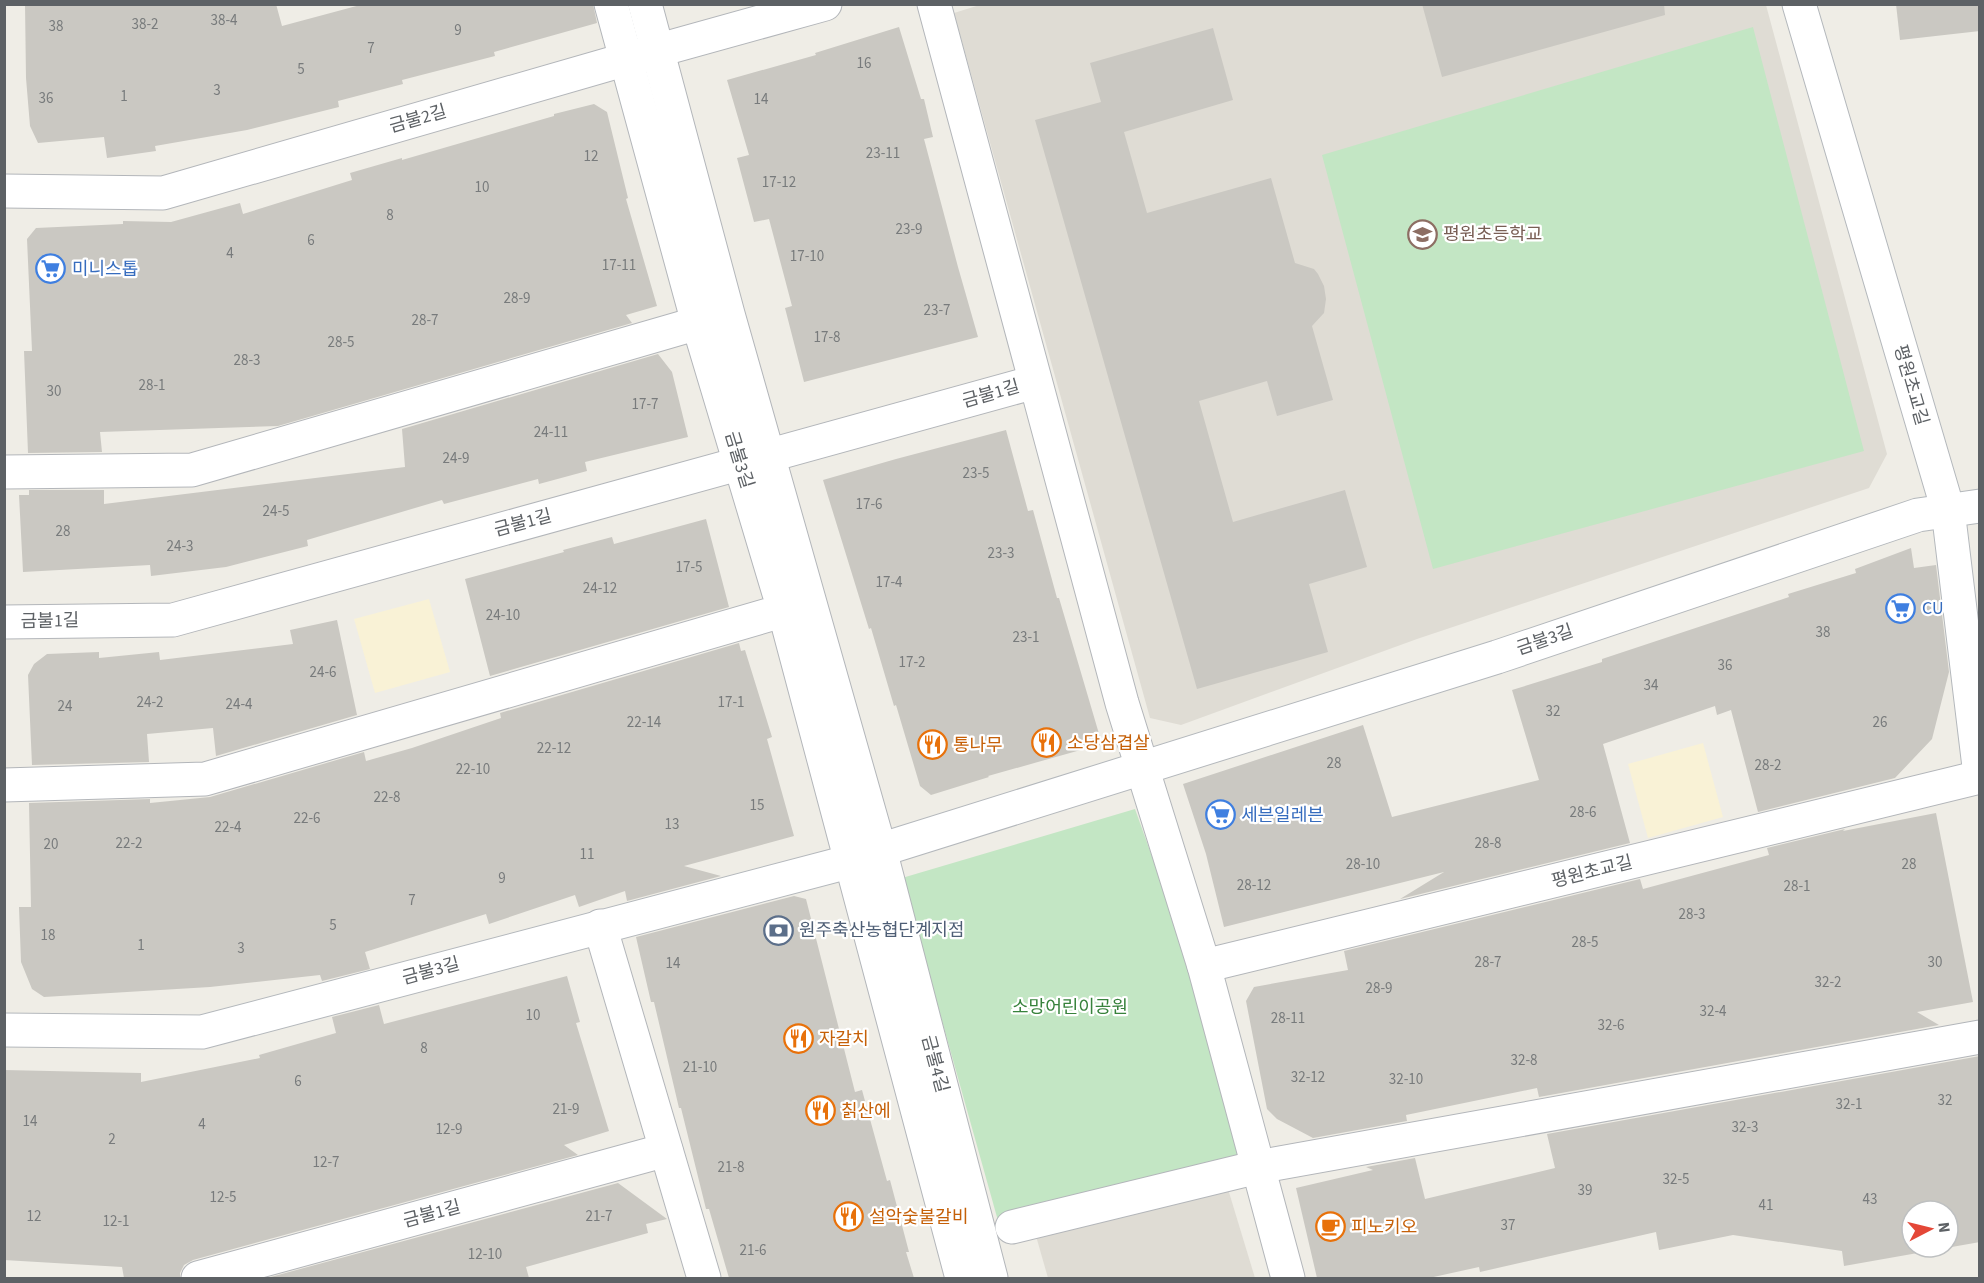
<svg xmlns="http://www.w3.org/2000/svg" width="1984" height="1283" font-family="'Source Sans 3','Noto Sans KR',sans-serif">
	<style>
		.education { fill: #dfdcd4 }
		.green { fill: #c3e6c4 }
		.sand { fill: #f9f2d6 }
		.building { fill: #cac8c2; fill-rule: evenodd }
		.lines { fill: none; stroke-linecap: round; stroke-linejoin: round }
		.street-casing { stroke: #b3b6ba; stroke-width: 35 }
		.secondary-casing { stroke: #b4b8bc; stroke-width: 35 }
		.street { stroke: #fff; stroke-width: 33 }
		.secondary { stroke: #fff; stroke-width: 33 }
		.labels { text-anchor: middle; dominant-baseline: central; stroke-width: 4.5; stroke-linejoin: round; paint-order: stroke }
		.number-label { font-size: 15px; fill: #787b7c }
		.street-label { font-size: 18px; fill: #5d6165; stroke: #fff }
		.education-label { font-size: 18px; fill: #785e54; stroke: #fff; text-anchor: start }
		.shop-label { font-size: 18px; fill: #366cbe; stroke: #fff; text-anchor: start }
		.food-label { font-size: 18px; fill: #c56008; stroke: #fff; text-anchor: start }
		.service-label { font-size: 18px; fill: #4e5e75; stroke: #fff; text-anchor: start }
		.park-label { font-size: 18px; fill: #37823c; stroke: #fff }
	</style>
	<rect width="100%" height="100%" fill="#efede6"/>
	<!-- education -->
	<g class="education">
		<path d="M983,4l783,1 121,449 -18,34 -452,151 -236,86 -31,-7 -196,-705z"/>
		<path d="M1228,1189l27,89h-207l-12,-42z"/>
	</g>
	<!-- green -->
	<g class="green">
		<path d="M1753,27l111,424 -431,118 -111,-414z"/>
		<path d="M1135,809l58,162 49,197 -240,67 -100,-357z"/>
	</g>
	<!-- sand -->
	<g class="sand">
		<path d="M429,599l21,73 -75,21 -21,-74z"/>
		<path d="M1703,743l20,74 -75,21 -20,-74z"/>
	</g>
	<!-- building -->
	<g class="building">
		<path d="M25,4h251l6,22 82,-22h229l4,19 -103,29 1,4 -93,24 1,4 -65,17 1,6 -92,23 -92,16 1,5 -49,7 -3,-21 -66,6 -8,-17 -4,-48z"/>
		<path d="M1422,4h242l1,11 -223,62z"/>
		<path d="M1896,4h84v27l-80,9z"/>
		<path d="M899,27l22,72h3l9,38 -9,2 34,128 20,70 -174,45 -19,-74 7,-2 -23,-87 -15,3 -17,-64 12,-3 -22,-75 89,-25 -1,-2z"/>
		<path d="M1213,28l20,72 -109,32 23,81 124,-35 24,85 19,6 4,5 6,12 2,13 -2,14 -12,13 21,74 -56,16 -10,-35 -68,20 34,121 112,-32 22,77 -58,17 19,68 -131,37 -162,-569 66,-18 -11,-39z"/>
		<path d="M594,104l13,8 21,86 -2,1 31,107 -31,9 6,8 -354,103 -178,6 2,20 -74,1 -4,-102h8l-5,-112 9,-11 87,-4v-3l48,1 69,-19 3,11 109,-34 -2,-7 52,-15v2l152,-44v-2z"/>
		<path d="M658,354l14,18 16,65 -103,25 2,9 -48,13 -1,-5 -94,25 -2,-4 -135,40 1,6 -82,21 -75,9 -1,-11 -127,7 -4,-77h10v-5h75v14l301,-37 -3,-38z"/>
		<path d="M1006,430l22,81 5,-1 24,88h2l43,146 -114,32 1,1 -58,18 -11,-9 -24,-81 -2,1 -23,-78 -2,1 -46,-149 73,-21z"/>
		<path d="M706,519l23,88 -239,69 -25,-97 99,-27 -1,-2 49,-13 2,7z"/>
		<path d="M1911,548l3,20 22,-3 13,107 -17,67 -37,39 -137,34 -27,-102 -14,5 -2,-9 -112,38 27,99 -230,56 44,-27 -220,55 -18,-73 -23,-70 180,-59 29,92 147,-37 -27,-90 90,-28v-3l187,-62 -1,-3 68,-21 -1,-4z"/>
		<path d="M337,620l20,95 -141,41 -3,-28 -66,6 2,28 -117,3 -4,-90 6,-11 13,-10 52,-2v6l60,-6 1,8 133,-16 -3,-14z"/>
		<path d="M739,643l2,8 4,-1 27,87 -5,2 27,97 -110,30 37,10 -94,25 -2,-10 -46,16 -4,-12 -86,29 -3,-10 -121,38 5,17 -48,12 -2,-6 -110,12 -166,10 -12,-8 -11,-27 -2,-55h12l-2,-104 121,-4v4l60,-6 154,-45 2,9 46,-13 89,-30 -1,-5z"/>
		<path d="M1936,813l37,189 -56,10 22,13 -400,72 -2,-9 -131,27 1,6 -94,17 -36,-19 -10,-10 -21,-108 8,-14 94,-17 -4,-19 296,-72 3,10 126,-34 -2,-7 78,-19 -2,2z"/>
		<path d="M794,896l12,3 49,193 7,-2 25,91 3,-1 19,72h-3l8,26h-185l-20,-69h-3l-25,-101h-2l-25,-106h-3l-15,-65z"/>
		<path d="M567,976l13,46 -4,1 33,108 -45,14 14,10 -385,105 -9,5 -4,8v5h-56l-2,-11 -118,-7v-190l137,3v9l119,-24 -1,-3 77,-22 -4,-16 47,-12 5,19z"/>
		<path d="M1980,1056v186l-136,24 -2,-15 -109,-16 -74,15 -3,-18 -176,40 -1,-5 -50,11h-112l-21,-90 77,-18 -7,-3 49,-9 10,41 130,-31 -8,-34zM1912,1211h36v36h-36z"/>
		<path d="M618,1183l49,36 -21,5 2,9 -122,34 3,11h-262z"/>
	</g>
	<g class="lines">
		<defs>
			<g id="street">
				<path d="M611,4l87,319 86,287 178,668"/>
				<path d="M645,4l83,310 152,536 111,428"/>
				<path d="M934,4l188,699 82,263 84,312"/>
				<path d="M4,191l159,2 464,-134 198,-55"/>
				<path d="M4,472l188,-2 527,-153"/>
				<path d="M4,622l169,-2 862,-238"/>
				<path d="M4,785l201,-6 601,-175"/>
				<path d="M600,926l104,352"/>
				<path d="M1204,966l776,-189"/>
				<path d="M1012,1227l246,-60 722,-130"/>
				<path d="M198,1278l468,-128"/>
			</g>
			<g id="secondary">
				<path d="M1799,4l149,506 32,265"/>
				<path d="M4,1030l198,2 650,-171 28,-11 617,-193 421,-142 62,-9"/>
			</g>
		</defs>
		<!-- street casing -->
		<use href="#street" class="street-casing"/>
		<!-- secondary casing -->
		<use href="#secondary" class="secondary-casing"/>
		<!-- street -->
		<use href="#street" class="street"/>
		<!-- secondary -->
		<use href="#secondary" class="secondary"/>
	</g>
	<!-- icons -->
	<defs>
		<symbol id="school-ring" viewBox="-11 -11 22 22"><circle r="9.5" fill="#fff" stroke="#8d6e63" stroke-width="1.5"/><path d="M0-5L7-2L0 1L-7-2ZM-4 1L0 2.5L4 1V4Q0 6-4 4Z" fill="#8d6e63"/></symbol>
		<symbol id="supermarket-ring" viewBox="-11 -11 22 22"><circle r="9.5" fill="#fff" stroke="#3f7fe0" stroke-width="1.5"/><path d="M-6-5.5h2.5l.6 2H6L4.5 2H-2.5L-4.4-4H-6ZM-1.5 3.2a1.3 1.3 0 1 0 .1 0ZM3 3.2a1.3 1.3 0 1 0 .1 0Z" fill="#3f7fe0"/></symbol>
		<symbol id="restaurant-ring" viewBox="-11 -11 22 22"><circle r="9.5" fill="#fff" stroke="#e8710a" stroke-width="1.5"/><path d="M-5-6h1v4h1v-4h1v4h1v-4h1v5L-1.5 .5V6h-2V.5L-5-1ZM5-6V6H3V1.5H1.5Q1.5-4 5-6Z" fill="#e8710a"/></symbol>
		<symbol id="bank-ring" viewBox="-11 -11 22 22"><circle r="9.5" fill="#fff" stroke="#5c6f8a" stroke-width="1.5"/><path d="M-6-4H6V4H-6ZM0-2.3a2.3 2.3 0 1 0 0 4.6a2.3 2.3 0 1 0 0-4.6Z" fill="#5c6f8a"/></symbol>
		<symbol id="cafe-ring" viewBox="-11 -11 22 22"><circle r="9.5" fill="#fff" stroke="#e8710a" stroke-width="1.5"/><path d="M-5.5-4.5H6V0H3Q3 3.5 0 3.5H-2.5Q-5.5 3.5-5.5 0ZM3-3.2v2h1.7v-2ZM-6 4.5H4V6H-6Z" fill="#e8710a"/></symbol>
	</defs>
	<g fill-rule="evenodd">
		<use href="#school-ring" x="1406" y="218" width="33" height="33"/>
		<use href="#supermarket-ring" x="34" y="252" width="33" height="33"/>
		<use href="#supermarket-ring" x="1884" y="592" width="33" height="33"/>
		<use href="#restaurant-ring" x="1030" y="726" width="33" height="33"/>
		<use href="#restaurant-ring" x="916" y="728" width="33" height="33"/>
		<use href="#supermarket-ring" x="1204" y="798" width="33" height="33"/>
		<use href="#bank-ring" x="762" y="914" width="33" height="33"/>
		<use href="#restaurant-ring" x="782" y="1022" width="33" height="33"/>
		<use href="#restaurant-ring" x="804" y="1094" width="33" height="33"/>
		<use href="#restaurant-ring" x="832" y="1200" width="33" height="33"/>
		<use href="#cafe-ring" x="1314" y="1210" width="33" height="33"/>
	</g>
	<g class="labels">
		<!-- number labels -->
		<g class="number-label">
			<text x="224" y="20">38-4</text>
			<text x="145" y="24">38-2</text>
			<text x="56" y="26">38</text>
			<text x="458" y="30">9</text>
			<text x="371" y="48">7</text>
			<text x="864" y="63">16</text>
			<text x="301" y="69">5</text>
			<text x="217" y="90">3</text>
			<text x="124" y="96">1</text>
			<text x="46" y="98">36</text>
			<text x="761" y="99">14</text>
			<text x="883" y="153">23-11</text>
			<text x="591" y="156">12</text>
			<text x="779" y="182">17-12</text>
			<text x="482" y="187">10</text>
			<text x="390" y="215">8</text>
			<text x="909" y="229">23-9</text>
			<text x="311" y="240">6</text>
			<text x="230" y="253">4</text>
			<text x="807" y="256">17-10</text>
			<text x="619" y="265">17-11</text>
			<text x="517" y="298">28-9</text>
			<text x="937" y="310">23-7</text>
			<text x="425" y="320">28-7</text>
			<text x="827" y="337">17-8</text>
			<text x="341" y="342">28-5</text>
			<text x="247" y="360">28-3</text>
			<text x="152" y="385">28-1</text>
			<text x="54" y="391">30</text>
			<text x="645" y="404">17-7</text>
			<text x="551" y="432">24-11</text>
			<text x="456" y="458">24-9</text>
			<text x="976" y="473">23-5</text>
			<text x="869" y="504">17-6</text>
			<text x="276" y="511">24-5</text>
			<text x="63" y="531">28</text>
			<text x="180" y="546">24-3</text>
			<text x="1001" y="553">23-3</text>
			<text x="689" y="567">17-5</text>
			<text x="889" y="582">17-4</text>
			<text x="600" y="588">24-12</text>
			<text x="503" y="615">24-10</text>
			<text x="1823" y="632">38</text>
			<text x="1026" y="637">23-1</text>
			<text x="912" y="662">17-2</text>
			<text x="1725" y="665">36</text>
			<text x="323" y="672">24-6</text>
			<text x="1651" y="685">34</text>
			<text x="150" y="702">24-2</text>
			<text x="731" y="702">17-1</text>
			<text x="239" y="704">24-4</text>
			<text x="65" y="706">24</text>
			<text x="1553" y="711">32</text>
			<text x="644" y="722">22-14</text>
			<text x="1880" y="722">26</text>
			<text x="554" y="748">22-12</text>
			<text x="1334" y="763">28</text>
			<text x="1768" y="765">28-2</text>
			<text x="473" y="769">22-10</text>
			<text x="387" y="797">22-8</text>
			<text x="757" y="805">15</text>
			<text x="1583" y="812">28-6</text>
			<text x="307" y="818">22-6</text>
			<text x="672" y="824">13</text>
			<text x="228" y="827">22-4</text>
			<text x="129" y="843">22-2</text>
			<text x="1488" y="843">28-8</text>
			<text x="51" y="844">20</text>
			<text x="587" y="854">11</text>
			<text x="1363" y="864">28-10</text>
			<text x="1909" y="864">28</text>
			<text x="502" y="878">9</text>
			<text x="1254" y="885">28-12</text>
			<text x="1797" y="886">28-1</text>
			<text x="412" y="900">7</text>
			<text x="1692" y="914">28-3</text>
			<text x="333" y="925">5</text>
			<text x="48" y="935">18</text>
			<text x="1585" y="942">28-5</text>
			<text x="141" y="945">1</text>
			<text x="241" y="948">3</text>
			<text x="1488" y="962">28-7</text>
			<text x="1935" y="962">30</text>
			<text x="673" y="963">14</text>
			<text x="1828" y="982">32-2</text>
			<text x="1379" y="988">28-9</text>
			<text x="1713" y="1011">32-4</text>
			<text x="533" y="1015">10</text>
			<text x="1288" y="1018">28-11</text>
			<text x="1611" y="1025">32-6</text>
			<text x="424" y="1048">8</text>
			<text x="1524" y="1060">32-8</text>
			<text x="700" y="1067">21-10</text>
			<text x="1308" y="1077">32-12</text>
			<text x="1406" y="1079">32-10</text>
			<text x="298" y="1081">6</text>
			<text x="1945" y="1100">32</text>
			<text x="1849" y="1104">32-1</text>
			<text x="566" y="1109">21-9</text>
			<text x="30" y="1121">14</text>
			<text x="202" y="1124">4</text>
			<text x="1745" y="1127">32-3</text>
			<text x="449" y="1129">12-9</text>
			<text x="112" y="1139">2</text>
			<text x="326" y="1162">12-7</text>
			<text x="731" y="1167">21-8</text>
			<text x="1676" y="1179">32-5</text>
			<text x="1585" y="1190">39</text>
			<text x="223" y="1197">12-5</text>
			<text x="1870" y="1199">43</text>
			<text x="1766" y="1205">41</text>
			<text x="34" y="1216">12</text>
			<text x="599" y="1216">21-7</text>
			<text x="116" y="1221">12-1</text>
			<text x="1508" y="1225">37</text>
			<text x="753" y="1250">21-6</text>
			<text x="485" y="1254">12-10</text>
		</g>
		<!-- street labels -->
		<g class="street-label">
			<text transform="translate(418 119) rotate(-16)">금불2길</text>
			<text transform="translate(1911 385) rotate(74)">평원초교길</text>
			<text transform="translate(991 394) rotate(-16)">금불1길</text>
			<text transform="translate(739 460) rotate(73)">금불3길</text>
			<text transform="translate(523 523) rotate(-15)">금불1길</text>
			<text transform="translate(50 621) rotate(-1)">금불1길</text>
			<text transform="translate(1545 640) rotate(-19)">금불3길</text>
			<text transform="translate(1592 872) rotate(-14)">평원초교길</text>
			<text transform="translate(431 971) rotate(-15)">금불3길</text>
			<text transform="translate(935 1064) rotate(75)">금불4길</text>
			<text transform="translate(432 1214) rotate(-15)">금불1길</text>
		</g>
		<!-- education labels -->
		<g class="education-label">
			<text x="1443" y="234">평원초등학교</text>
		</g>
		<!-- shop labels -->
		<g class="shop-label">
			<text x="72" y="269">미니스톱</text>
			<text x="1922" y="608">CU</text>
			<text x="1241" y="815">세븐일레븐</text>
		</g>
		<!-- food labels -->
		<g class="food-label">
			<text x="1067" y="743">소당삼겹살</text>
			<text x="953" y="745">통나무</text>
			<text x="819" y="1039">자갈치</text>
			<text x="841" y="1111">칡산에</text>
			<text x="869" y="1217">설악숯불갈비</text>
			<text x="1351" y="1227">피노키오</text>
		</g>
		<!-- service labels -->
		<g class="service-label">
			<text x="799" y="930">원주축산농협단계지점</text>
		</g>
		<!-- park labels -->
		<g class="park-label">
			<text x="1070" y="1007">소망어린이공원</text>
		</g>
	</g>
	<!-- border -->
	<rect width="1984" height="1283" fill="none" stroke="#5d6165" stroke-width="12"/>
	<!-- north arrow -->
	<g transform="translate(1930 1229) rotate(83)"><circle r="28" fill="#ffffff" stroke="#bec0c1" stroke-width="1.5"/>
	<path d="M0-4.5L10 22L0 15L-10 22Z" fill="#e44737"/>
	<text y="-9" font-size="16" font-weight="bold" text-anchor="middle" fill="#5d6165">N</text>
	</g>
</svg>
